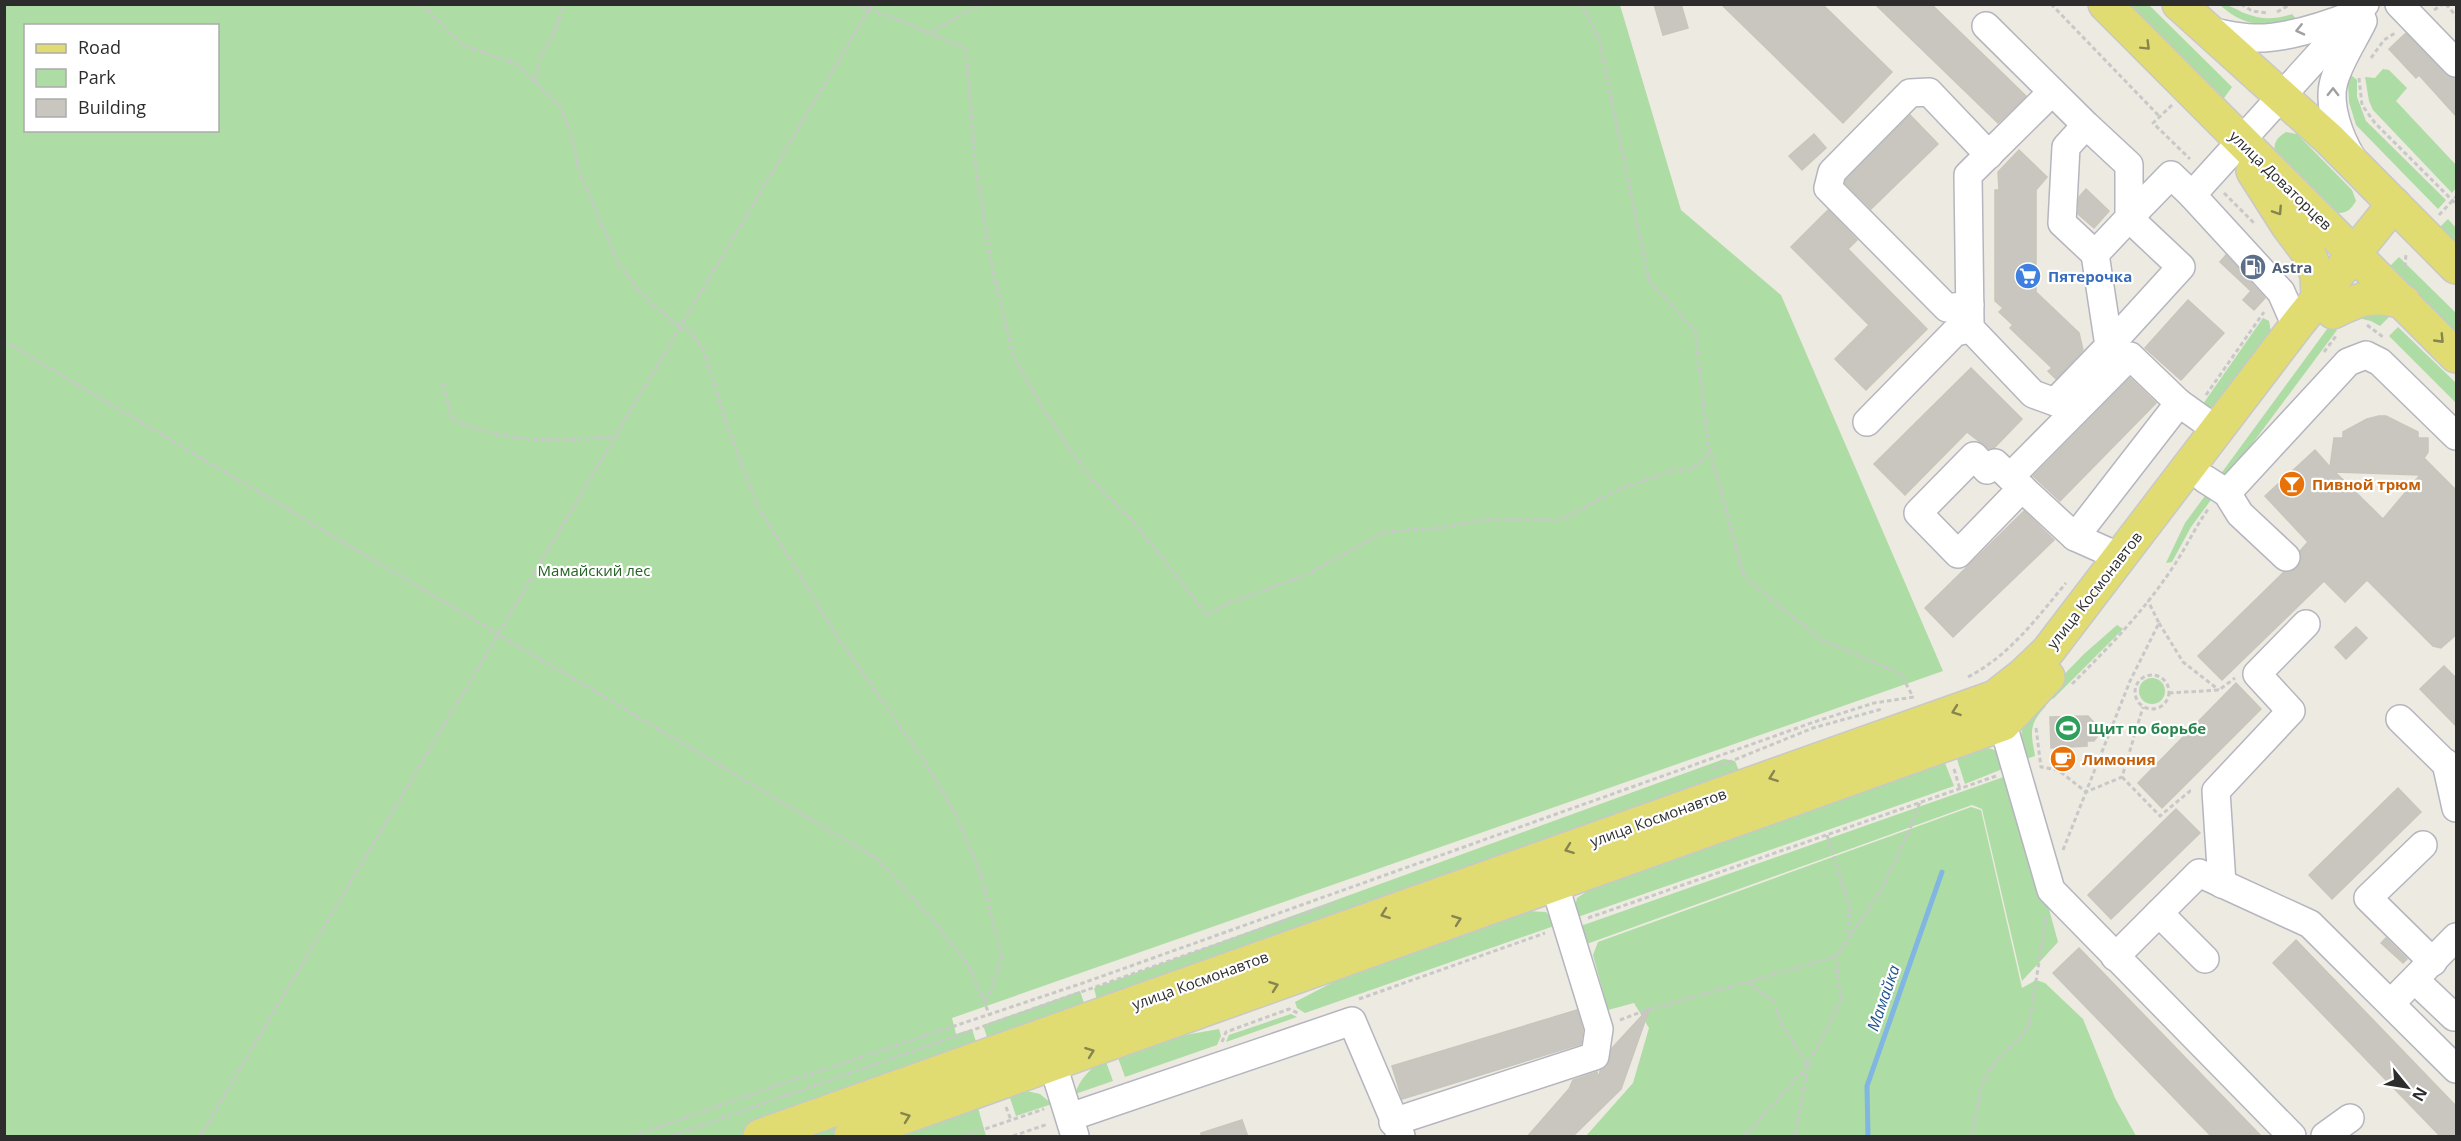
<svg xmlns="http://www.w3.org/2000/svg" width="2461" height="1141" font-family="'Open Sans',sans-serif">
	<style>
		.green { fill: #addca4; fill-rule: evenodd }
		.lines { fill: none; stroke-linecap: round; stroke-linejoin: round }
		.stream { stroke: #81b6e2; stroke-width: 5 }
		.building { fill: #c9c6c0; stroke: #c8c6bb; stroke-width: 1.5; fill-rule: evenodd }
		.minor-casing { stroke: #b5b5bf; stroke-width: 30 }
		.major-casing { stroke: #c8c8c8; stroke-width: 36 }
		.path { stroke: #c8c8c8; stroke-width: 3; stroke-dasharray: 4.5 3; stroke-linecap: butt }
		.minor { stroke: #fff; stroke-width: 27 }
		.major { stroke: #e1dc71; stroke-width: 33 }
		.oneway { stroke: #a0a0a0 }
		.oneway2 { stroke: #87844f }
		.labels { text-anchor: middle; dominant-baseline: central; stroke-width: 4.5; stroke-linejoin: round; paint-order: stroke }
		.street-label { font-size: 15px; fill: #2d2d2d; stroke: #fff }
		.service-label { font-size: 15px; font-weight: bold; fill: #4e5e75; stroke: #fff; text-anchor: start }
		.shop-label { font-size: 15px; font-weight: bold; fill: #366cbe; stroke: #fff; text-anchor: start }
		.food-label { font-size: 15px; font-weight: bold; fill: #c56008; stroke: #fff; text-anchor: start }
		.park-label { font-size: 15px; fill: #256324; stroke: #fff }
		.leisure-label { font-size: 15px; font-weight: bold; fill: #27864d; stroke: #fff; text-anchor: start }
		.water-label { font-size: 16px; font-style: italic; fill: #1e5390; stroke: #fff }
	</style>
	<rect width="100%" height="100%" fill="#edeae1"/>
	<!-- green -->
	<g class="green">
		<path d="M5,5h1615l61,205 100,85 162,376 -991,347 4,16 16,-5 6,19 -7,35 15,53h-981zM26,26h192v104h-192z"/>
		<path d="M2126,5h23l83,82 -8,11h-4z"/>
		<path d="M2220,5c11,-1 16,5 27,9 15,6 30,5 45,0l6,7c-33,4 -52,8 -78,-16z"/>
		<path d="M2383,69l6,1 18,18 -11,13 60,64v23l-4,5 -79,-83 -4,-9 -4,-24 10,1z"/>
		<path d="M2351,75l6,5v17l9,24 80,79 -8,9 -82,-84 -7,-23 -1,-19z"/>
		<path d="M2286,132l11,2 55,56 4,11c-5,8 -8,12 -18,12l-63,-60c-2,-11 2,-15 11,-21z"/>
		<path d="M2448,219l8,9v15l-16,-16z"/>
		<path d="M2399,257l57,56v20l-65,-65v-3z"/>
		<path d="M2382,311l7,6 -9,9 -9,-5 -13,-3z"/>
		<path d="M2263,318l6,3 2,11 -58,75h-8l-2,-3z"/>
		<path d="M2330,325l7,5 -114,153 -6,-4z"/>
		<path d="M2398,327l58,56v20l-67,-67z"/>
		<path d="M2210,489l6,4 -25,34 -19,35 -6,1 19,-40z"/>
		<path d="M2117,625l6,4 -70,70 -6,-7 37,-38z"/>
		<circle cx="2152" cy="691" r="13"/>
		<path d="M2040,700l6,6c-18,19 -15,26 -11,50l-12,4c-6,-32 0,-34 17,-60z"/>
		<path d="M1988,748l10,3 12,15 -45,18 -9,-28z"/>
		<path d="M1724,759l11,2 4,10 -641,233 -4,-16z"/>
		<path d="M1945,763l9,23 -382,133 5,-21 15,-10z"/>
		<path d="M2012,774l46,168 -36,39 -40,-172 -10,-4 -391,141 -6,-18z"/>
		<path d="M1971,807l10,3 41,178 14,-8 9,3 38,36 32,79 21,38h-550l47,-53 16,-55 -15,-25 -26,7 -15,-55 5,-13z"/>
		<path d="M1527,911l19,1 11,13 -252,88 -8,-5 -2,-6 48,-25z"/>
		<path d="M1080,991l6,18 -97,34 -6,-18z"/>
		<path d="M1291,1014l6,3 -71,25 3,-7z"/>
		<path d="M1219,1029l2,7 -4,9 -92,32 -8,-22 46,-16z"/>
		<path d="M1105,1059l8,22 -38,13c5,-16 16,-26 30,-35z"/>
		<path d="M1022,1090l18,4 12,10 -36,12 -8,-24z"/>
	</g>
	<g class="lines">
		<!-- stream -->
		<path class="stream" d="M1868,1136l-1,-50 75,-214"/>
	</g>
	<!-- building -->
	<g class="building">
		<path d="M1654,4h27l7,24 -25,7z"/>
		<path d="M1721,4h101l70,68 -49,51z"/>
		<path d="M1875,4h56l95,92 -28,27z"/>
		<path d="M2406,33l39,41 12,4v39l-38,-42 -3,3 -27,-29z"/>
		<path d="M1910,115l28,29 -67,65 -26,-26 1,-3z"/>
		<path d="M1814,134l12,14 -24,22 -13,-14z"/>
		<path d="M2019,150l28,27 -11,13v102l43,41 4,17 -27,29 -8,-8 4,-3 -42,-40 3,-3 -14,-13 4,-4 -8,-7v-111h4l-1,-18z"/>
		<path d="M2086,189l23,22 -15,17 -16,-14 1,-17z"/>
		<path d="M1828,210l29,30 -9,9 79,80 -61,61 -31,-31 34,-34 -78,-78z"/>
		<path d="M2226,255l39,43 -11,12 -11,-10 8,-9 -31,-29z"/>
		<path d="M2188,300l36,33 -43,47 -36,-32z"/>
		<path d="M1971,368l51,51 -28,29 -5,1 -22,-17 -62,63 -31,-31z"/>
		<path d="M2130,378l26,25 -96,98 -27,-25z"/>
		<path d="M2379,416h7l32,16v6h10v14l-4,6 33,33v143l-16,14 -8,-2 -66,-66 -22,22 -21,-21 -102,99 -24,-24 86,-84 13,-4 4,-8 -1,-9 8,-9 -43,-46 50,-46 15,17 4,-29h9v-6l24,-13zM2335,472l85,3 -37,44z"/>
		<path d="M2024,511l30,29 -101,97 -28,-29z"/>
		<path d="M2356,627l11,11 -21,21 -11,-12z"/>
		<path d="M2444,666l13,13v48l-37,-38z"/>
		<path d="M2236,683l25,26 -99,99 -24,-25z"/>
		<path d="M2088,716l11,12v6l-5,7h-7v5l-36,2 -1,-31z"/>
		<path d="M2398,788l23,24 -89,87 -23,-24z"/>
		<path d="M2176,809l24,24 -89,86 -23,-24z"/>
		<path d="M2386,938l21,21 -4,4 -22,-20z"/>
		<path d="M2296,940l161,167v30h-16l-168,-174z"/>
		<path d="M2079,948l66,68 117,121h-50l-159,-164z"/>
		<path d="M1650,1007l-29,82 -49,48h-45l42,-48 4,-9 24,-8 2,6 1,-7 7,-4 3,-8 2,-11z"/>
		<path d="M1577,1010l6,20 -2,14 -179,55 -10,-33z"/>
		<path d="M1242,1120l6,17h-47v-4z"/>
	</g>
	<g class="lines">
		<defs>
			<g id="minor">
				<path d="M2399,4l57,59"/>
				<path d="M1986,26l100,99 -20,22 -4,76 33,31 34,-36v-53l-43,-40"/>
				<path d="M2207,31c15,2 31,7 47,7 31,1 73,-13 101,-24"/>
				<path d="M2352,158c-12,-20 -25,-53 -18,-77 6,-21 20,-41 29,-60"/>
				<path d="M1970,305l-23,3 -119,-120 4,-16 78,-79 19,-1 60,63"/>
				<path d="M1970,322l-2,-147 84,-83"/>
				<path d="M2296,326l-15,-34 -89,-97 173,-191"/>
				<path d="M2109,346l72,-79 -52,-49 42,-43 21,20"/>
				<path d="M1867,422l88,-90 16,-3 62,65 22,8 54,-56 -14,-92"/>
				<path d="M2010,477l65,60 45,20"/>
				<path d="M2205,479l22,14 13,21 46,43"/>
				<path d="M2022,488l-64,66 -40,-41 56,-57 13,14 8,-7 15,14 120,-121 49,47"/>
				<path d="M2227,493l121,-131 18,-7 14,7 76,74"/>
				<path d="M2075,537l104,-134 38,27"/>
				<path d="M1997,704l54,186 241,246"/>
				<path d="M2400,719l56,55"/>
				<path d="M2446,763l10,45"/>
				<path d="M2423,845l-55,53 65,64"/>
				<path d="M2222,884l-6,-93 75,-80 -34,-37 49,-50"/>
				<path d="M2159,913l46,46"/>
				<path d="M2115,957l84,-84 111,51 146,145"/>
				<path d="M2415,980l39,37"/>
				<path d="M2391,1003l65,-66"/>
				<path d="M1053,1065l22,71"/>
				<path d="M1070,1117l282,-96 49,115"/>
				<path d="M1393,1122l202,-66 4,-27 -44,-143"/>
				<path d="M2325,1136l25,-18"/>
			</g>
			<g id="major">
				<path d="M2105,4l351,352"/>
				<path d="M2179,4l151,136 126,127"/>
				<path d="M2253,171l35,55 21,28 8,21 1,23"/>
				<path d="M2333,312c28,-14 39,-18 71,-10"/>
				<path d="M760,1136l1235,-439 28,-22 25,-24 248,-325 98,-122"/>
				<path d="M851,1136l1152,-412 45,-47"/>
			</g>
		</defs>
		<!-- minor casing -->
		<use href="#minor" class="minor-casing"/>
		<!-- major casing -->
		<use href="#major" class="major-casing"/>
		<!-- path -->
		<g class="path">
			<path d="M422,4l40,41 53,18 46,44 11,29 7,35 40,94 24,30 28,25 20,12 13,20 24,76 29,77 80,131 86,123 33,56 23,54 23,87 -9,29 -9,18"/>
			<path d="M854,4l45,16 67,29 9,111 16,102 23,96 34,59 43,62 46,47 70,89 19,-11 82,-30 76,-42 54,-4 43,-8h80l54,-29 58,-21h17l20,-17"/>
			<path d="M1582,4l17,35 50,242 46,49 13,113 36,134 76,62 81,35 12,23"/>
			<path d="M2051,4l109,113"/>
			<path d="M2241,4l11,7 15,2"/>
			<path d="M2446,4l10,12"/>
			<path d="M2434,10l9,-6"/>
			<path d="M2277,12l14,-8"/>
			<path d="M929,33l51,-29"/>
			<path d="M2371,58l13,-18 11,-7"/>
			<path d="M2359,78l3,27 13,18 81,81"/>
			<path d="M535,82l5,-24 17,-31 5,-23"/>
			<path d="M2172,105l-19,18 37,36"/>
			<path d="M2224,193l30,30"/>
			<path d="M2439,215l17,-18"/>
			<path d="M2405,267l1,-13"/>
			<path d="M2367,325l16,12"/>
			<path d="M4,341l872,517 55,60 38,48 21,50"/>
			<path d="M2324,352l12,-16"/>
			<path d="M443,384l9,35c58,25 102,23 164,17"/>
			<path d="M2206,395l58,-83"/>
			<path d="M2159,623l24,39 36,28"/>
			<circle cx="2152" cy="692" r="17"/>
			<path d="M1968,677c42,-22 68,-58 98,-94"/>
			<path d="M2072,684c37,-37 72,-73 101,-117 13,-19 22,-40 36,-59"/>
			<path d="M2169,693l50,-3 16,-12"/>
			<path d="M2036,728l5,39 17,3 28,22 36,-15 21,-70"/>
			<path d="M1714,768l99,-40 69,-19"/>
			<path d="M1954,769l6,20"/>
			<path d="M2122,777l38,39 30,-25h3"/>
			<path d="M1827,835l23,73 -2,27"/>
			<path d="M2063,850l67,-169 29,-58 -11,-22"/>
			<path d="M1588,918l408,-142"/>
			<path d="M1359,999l186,-66"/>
			<path d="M1620,1020l21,-8 194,-55"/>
			<path d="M1222,1042l4,-10 63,-23 11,5"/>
			<path d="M1006,1107l5,13"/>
			<path d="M200,1136l672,-1132"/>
			<path d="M633,1136l145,-51 305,-102 731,-261 60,-19 40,-6"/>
			<path d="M671,1136l666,-234"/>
			<path d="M964,1136l80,-27"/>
			<path d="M1013,1136l35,-12"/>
			<path d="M1745,1136l63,-71 -26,-39 -8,-25 -27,-19"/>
			<path d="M1795,1136l13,-71 33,-64 -5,-44 44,-65 29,-61 11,-29"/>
			<path d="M1972,1136l9,-49 6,-13 11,-16 19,-17 12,-16 17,-107"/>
		</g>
		<!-- minor -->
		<use href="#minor" class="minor"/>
		<!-- major -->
		<use href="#major" class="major"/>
	</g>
	<!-- one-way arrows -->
	<defs><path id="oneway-chevron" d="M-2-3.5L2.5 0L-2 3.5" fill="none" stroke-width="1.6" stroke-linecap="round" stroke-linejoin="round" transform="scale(1.5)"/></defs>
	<g class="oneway">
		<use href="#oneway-chevron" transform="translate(2300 30) rotate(167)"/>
		<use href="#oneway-chevron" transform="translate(2333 92) rotate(-89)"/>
	</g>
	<g class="oneway2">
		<use href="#oneway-chevron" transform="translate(2146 46) rotate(45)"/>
		<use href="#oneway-chevron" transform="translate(2278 211) rotate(57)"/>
		<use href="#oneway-chevron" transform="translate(2440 339) rotate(46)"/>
		<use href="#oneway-chevron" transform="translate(1956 711) rotate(160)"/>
		<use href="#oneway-chevron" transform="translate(1773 777) rotate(160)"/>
		<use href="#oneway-chevron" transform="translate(1569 849) rotate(160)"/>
		<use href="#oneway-chevron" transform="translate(1385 914) rotate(160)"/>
		<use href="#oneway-chevron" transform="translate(1457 920) rotate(-20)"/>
		<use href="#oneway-chevron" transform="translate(1274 986) rotate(-20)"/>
		<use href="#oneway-chevron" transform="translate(1090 1052) rotate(-20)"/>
		<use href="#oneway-chevron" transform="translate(906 1117) rotate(-20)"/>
	</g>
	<!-- icons -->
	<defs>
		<symbol id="fuel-disc" viewBox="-11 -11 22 22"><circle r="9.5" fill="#5c6f8a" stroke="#fff"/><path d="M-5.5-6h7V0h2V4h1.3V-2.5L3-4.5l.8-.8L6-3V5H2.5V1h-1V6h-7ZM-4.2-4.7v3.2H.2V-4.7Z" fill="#fff"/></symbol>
		<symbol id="supermarket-disc" viewBox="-11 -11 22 22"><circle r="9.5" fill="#3f7fe0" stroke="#fff"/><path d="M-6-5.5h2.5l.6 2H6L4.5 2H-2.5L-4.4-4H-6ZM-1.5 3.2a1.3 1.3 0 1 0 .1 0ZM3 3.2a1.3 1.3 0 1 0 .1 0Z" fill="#fff"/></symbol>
		<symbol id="bar-disc" viewBox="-11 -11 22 22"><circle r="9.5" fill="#e8710a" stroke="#fff"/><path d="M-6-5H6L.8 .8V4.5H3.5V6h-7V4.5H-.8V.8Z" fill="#fff"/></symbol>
		<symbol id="stadium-disc" viewBox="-11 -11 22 22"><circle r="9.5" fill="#2e9e5b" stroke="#fff"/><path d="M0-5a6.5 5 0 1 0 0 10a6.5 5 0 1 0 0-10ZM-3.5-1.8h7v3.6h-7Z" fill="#fff"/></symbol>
		<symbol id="cafe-disc" viewBox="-11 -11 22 22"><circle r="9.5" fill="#e8710a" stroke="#fff"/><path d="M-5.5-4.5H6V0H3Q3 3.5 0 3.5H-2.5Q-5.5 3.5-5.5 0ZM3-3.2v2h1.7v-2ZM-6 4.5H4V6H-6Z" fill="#fff"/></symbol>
	</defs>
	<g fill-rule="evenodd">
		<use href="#fuel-disc" x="2238" y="252" width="30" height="30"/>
		<use href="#supermarket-disc" x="2013" y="261" width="30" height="30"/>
		<use href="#bar-disc" x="2277" y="469" width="30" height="30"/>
		<use href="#stadium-disc" x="2053" y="713" width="30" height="30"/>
		<use href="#cafe-disc" x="2048" y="744" width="30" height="30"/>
	</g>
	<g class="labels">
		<!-- street labels -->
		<g class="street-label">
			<text transform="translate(2281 180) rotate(44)">улица Доваторцев</text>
			<text transform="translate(2094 590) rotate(-52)">улица Космонавтов</text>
			<text transform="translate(1658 817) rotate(-20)">улица Космонавтов</text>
			<text transform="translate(1200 980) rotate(-20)">улица Космонавтов</text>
		</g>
		<!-- service labels -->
		<g class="service-label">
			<text x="2272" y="267">Astra</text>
		</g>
		<!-- shop labels -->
		<g class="shop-label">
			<text x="2048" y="276">Пятерочка</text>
		</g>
		<!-- food labels -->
		<g class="food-label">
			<text x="2312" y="484">Пивной трюм</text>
			<text x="2082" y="759">Лимония</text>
		</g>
		<!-- park labels -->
		<g class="park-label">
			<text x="594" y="570">Мамайский лес</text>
		</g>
		<!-- leisure labels -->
		<g class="leisure-label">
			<text x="2088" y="728">Щит по борьбе</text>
		</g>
		<!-- water labels -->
		<g class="water-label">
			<text transform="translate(1883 998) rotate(-71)">Мамайка</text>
		</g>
	</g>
	<!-- border -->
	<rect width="2461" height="1141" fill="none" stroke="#2d2d2d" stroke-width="12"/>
	<!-- legend -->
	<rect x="24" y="24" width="195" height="108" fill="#ffffff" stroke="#ababab" stroke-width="1.5"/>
	<rect x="36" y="44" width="30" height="9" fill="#e1dc71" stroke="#ababab" stroke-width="1.5"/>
	<text x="78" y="54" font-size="18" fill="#2d2d2d">Road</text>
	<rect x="36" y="69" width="30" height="18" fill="#addca4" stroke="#ababab" stroke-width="1.5"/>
	<text x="78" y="84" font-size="18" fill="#2d2d2d">Park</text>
	<rect x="36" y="99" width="30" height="18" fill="#c9c6c0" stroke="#ababab" stroke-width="1.5"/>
	<text x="78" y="114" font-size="18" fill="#2d2d2d">Building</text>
	<!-- north arrow -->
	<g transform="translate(2407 1087) rotate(120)" stroke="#ffffff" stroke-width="4.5" paint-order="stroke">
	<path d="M0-4.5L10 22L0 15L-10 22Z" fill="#2d2d2d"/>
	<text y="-9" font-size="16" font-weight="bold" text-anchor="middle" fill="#2d2d2d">N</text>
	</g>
</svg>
